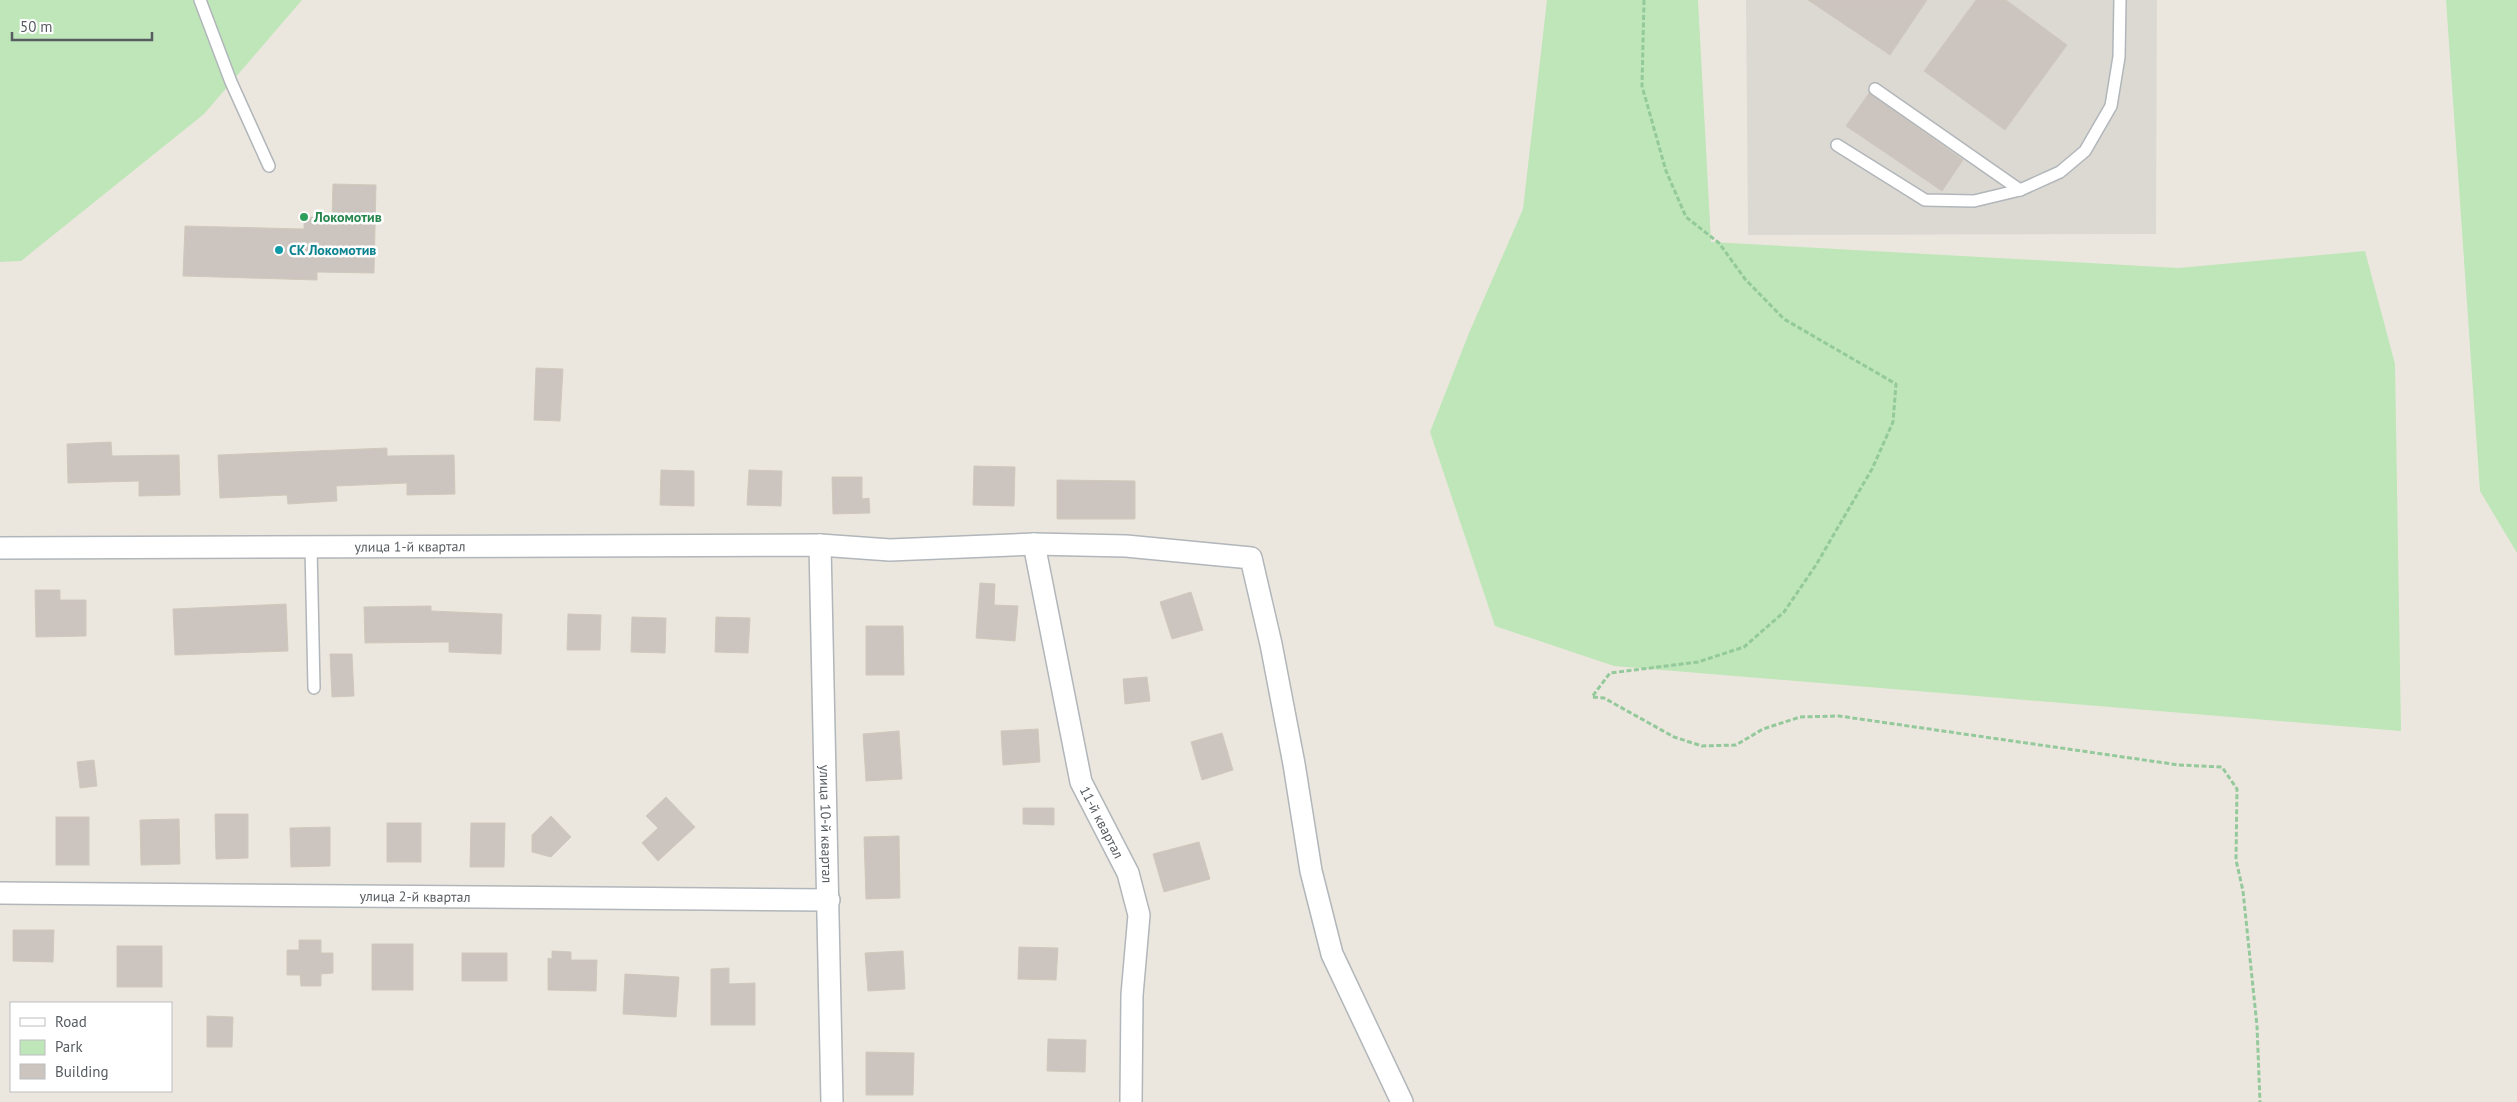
<svg xmlns="http://www.w3.org/2000/svg" width="2517" height="1102" font-family="'PT Sans',sans-serif">
	<style>
		.industrial { fill: #dcd9d3 }
		.green { fill: #bee6b8 }
		.building { fill: #ccc5bf; stroke: #d0c8bc }
		.lines { fill: none; stroke-linecap: round; stroke-linejoin: round }
		.lane-casing { stroke: #b1b6ba; stroke-width: 14 }
		.street-casing { stroke: #b1b6ba; stroke-width: 24 }
		.path { stroke: #93c99b; stroke-width: 3; stroke-dasharray: 5 2.5; stroke-linecap: butt }
		.lane { stroke: #fff; stroke-width: 11 }
		.street { stroke: #fff; stroke-width: 21 }
		.leisure-dot { fill: #2e9e5b; stroke: #fff; stroke-width: 2 }
		.culture-dot { fill: #0f9aa8; stroke: #fff; stroke-width: 2 }
		.labels { text-anchor: middle; dominant-baseline: central; stroke-width: 5; stroke-linejoin: round; paint-order: stroke }
		.leisure-label { font-size: 14px; font-weight: bold; fill: #27864d; stroke: #fff; text-anchor: start }
		.culture-label { font-size: 14px; font-weight: bold; fill: #0d838f; stroke: #fff; text-anchor: start }
		.street-label { font-size: 14px; fill: #575c60; stroke: #fff }
	</style>
	<rect width="100%" height="100%" fill="#ece7de"/>
	<!-- industrial -->
	<path class="industrial" d="M1746,0h411l-1,234 -408,1z"/>
	<!-- green -->
	<g class="green">
		<path d="M0,0h302l-98,114 -183,147 -21,1z"/>
		<path d="M1547,0h151l13,242 467,26 187,-17 30,113 6,367 -787,-65 -119,-40 -65,-194 39,-99 54,-124z"/>
		<path d="M2446,0h71v553l-37,-62z"/>
	</g>
	<!-- building -->
	<g class="building">
		<path d="M1808,0h119l-37,55z"/>
		<path d="M1976,0h30l61,45 -62,85 -81,-59z"/>
		<path d="M1869,93l94,67 -21,31 -96,-65z"/>
		<path d="M333,184l43,1 -2,88 -57,-1v8l-134,-4 2,-50 119,3v-12l28,1z"/>
		<path d="M536,368l27,1 -3,52 -26,-1z"/>
		<path d="M111,442l1,14 67,-1 1,40 -41,1v-15l-71,2 -1,-39z"/>
		<path d="M387,448v8l67,-1 1,39 -48,1v-12l-71,3 1,15 -49,3 -1,-9 -67,3 -2,-43z"/>
		<path d="M974,466l41,1 -1,39 -41,-1z"/>
		<path d="M661,470l33,1v35l-34,-1z"/>
		<path d="M749,470l33,1 -1,35 -34,-1z"/>
		<path d="M832,477h30v22l7,-1 1,15 -37,1z"/>
		<path d="M1057,480l78,1v38h-78z"/>
		<path d="M980,583l15,1 -1,21 24,1 -3,35 -39,-3z"/>
		<path d="M35,590h25v10h26v36l-50,1z"/>
		<path d="M1191,592l12,38 -31,9 -12,-37z"/>
		<path d="M286,604l2,47 -113,4 -2,-46z"/>
		<path d="M431,606v5l71,3 -1,40 -52,-2v-10l-84,1 -1,-36z"/>
		<path d="M568,614l33,1 -1,35h-33z"/>
		<path d="M632,617l34,1 -1,35 -34,-1z"/>
		<path d="M716,617l34,1 -2,35 -33,-1z"/>
		<path d="M866,626h37l1,49h-38z"/>
		<path d="M330,654h22l2,42 -22,1z"/>
		<path d="M1147,677l3,24 -25,3 -2,-25z"/>
		<path d="M1038,729l2,33 -37,3 -2,-34z"/>
		<path d="M899,731l3,48 -36,2 -3,-47z"/>
		<path d="M1222,733l11,37 -31,10 -11,-38z"/>
		<path d="M94,760l3,26 -17,2 -3,-26z"/>
		<path d="M666,797l29,30 -37,34 -16,-18 16,-15 -12,-12z"/>
		<path d="M1023,808h31v17l-31,-1z"/>
		<path d="M215,814h33v44l-32,1z"/>
		<path d="M551,816l20,21 -20,20 -19,-5v-17z"/>
		<rect x="56" y="817" width="33" height="48"/>
		<path d="M179,819l1,45 -39,1 -1,-45z"/>
		<rect x="387" y="823" width="34" height="39"/>
		<path d="M471,823h34l-1,44h-34z"/>
		<path d="M330,827v39l-39,1 -1,-39z"/>
		<path d="M899,836l1,62 -34,1 -2,-62z"/>
		<path d="M1199,842l11,37 -46,13 -11,-38z"/>
		<path d="M13,930h41l-1,32 -40,-1z"/>
		<path d="M299,940h22v13h12v20l-12,1v12h-20l-1,-11h-13v-25h12z"/>
		<rect x="372" y="944" width="41" height="46"/>
		<rect x="117" y="946" width="45" height="41"/>
		<path d="M1019,947l39,1 -2,32 -38,-1z"/>
		<path d="M552,951l19,1v8h26l-1,31 -48,-1v-32l4,1z"/>
		<path d="M903,951l2,38 -37,2 -3,-38z"/>
		<rect x="462" y="953" width="45" height="28"/>
		<path d="M729,968v16l26,-1v42h-44v-56z"/>
		<path d="M625,974l54,3 -3,40 -53,-3z"/>
		<path d="M207,1016l26,1 -1,30h-25z"/>
		<path d="M1048,1039l38,1 -1,32 -38,-1z"/>
		<path d="M866,1052l48,1 -1,42h-47z"/>
	</g>
	<g class="lines">
		<defs>
			<g id="lane">
				<path d="M200,0l31,82 38,84"/>
				<path d="M1875,89l145,101"/>
				<path d="M1837,145l88,55 49,1 46,-11 40,-18 25,-21 26,-45 8,-49 1,-57"/>
				<path d="M311,547l3,141"/>
			</g>
			<g id="street">
				<path id="s1" d="M1034,544l47,238 47,91 11,42 -7,80 -1,107"/>
				<path id="s2" d="M820,545l12,557"/>
				<path id="s3" d="M0,548l820,-3 70,5 144,-6 92,2 125,12 20,86 23,120 17,107 21,83 70,148"/>
				<path id="s4" d="M0,893l829,7"/>
			</g>
		</defs>
		<!-- lane casing -->
		<use href="#lane" class="lane-casing"/>
		<!-- street casing -->
		<use href="#street" class="street-casing"/>
		<!-- path -->
		<path class="path" d="M1644,0l-2,86 24,85 20,46 33,26 26,36 39,40 112,65 -3,38 -21,47 -56,96 -32,47 -40,35 -46,15 -88,11 -18,24 12,1 70,39 28,9 34,-1 27,-16 37,-12 39,-1 340,49 43,2 15,22 -1,71 7,31 14,135 3,76"/>
		<!-- lane -->
		<use href="#lane" class="lane"/>
		<!-- street -->
		<use href="#street" class="street"/>
	</g>
	<!-- markers -->
	<circle class="leisure-dot" cx="304" cy="217" r="5"/>
	<circle class="culture-dot" cx="279" cy="250" r="5"/>
	<g class="labels">
		<!-- leisure labels -->
		<g class="leisure-label">
			<text x="314" y="217">Локомотив</text>
		</g>
		<!-- culture labels -->
		<g class="culture-label">
			<text x="289" y="250">СК Локомотив</text>
		</g>
		<!-- street labels -->
		<g class="street-label">
			<text stroke="none"><textPath href="#s3" startOffset="410">улица 1-й квартал</textPath></text>
			<text stroke="none"><textPath href="#s1" startOffset="288">11-й квартал</textPath></text>
			<text stroke="none"><textPath href="#s2" startOffset="279">улица 10-й квартал</textPath></text>
			<text stroke="none"><textPath href="#s4" startOffset="415">улица 2-й квартал</textPath></text>
		</g>
	</g>
	<!-- legend -->
	<rect x="10" y="1002" width="162" height="90" fill="#ffffff" stroke="#bcbebf"/>
	<rect x="20" y="1018" width="25" height="8" fill="#ffffff" stroke="#bcbebf"/>
	<text x="55" y="1027" font-size="15" fill="#575c60">Road</text>
	<rect x="20" y="1040" width="25" height="15" fill="#bee6b8" stroke="#bcbebf"/>
	<text x="55" y="1052" font-size="15" fill="#575c60">Park</text>
	<rect x="20" y="1064" width="25" height="15" fill="#ccc5bf" stroke="#bcbebf"/>
	<text x="55" y="1077" font-size="15" fill="#575c60">Building</text>
	<!-- scale -->
	<path d="M12 32v8h140v-8" fill="none" stroke="#575c60" stroke-width="2.5"/>
	<text x="20" y="32" font-size="15" fill="#575c60" stroke="#ffffff" stroke-width="4" paint-order="stroke">50 m</text>
</svg>
